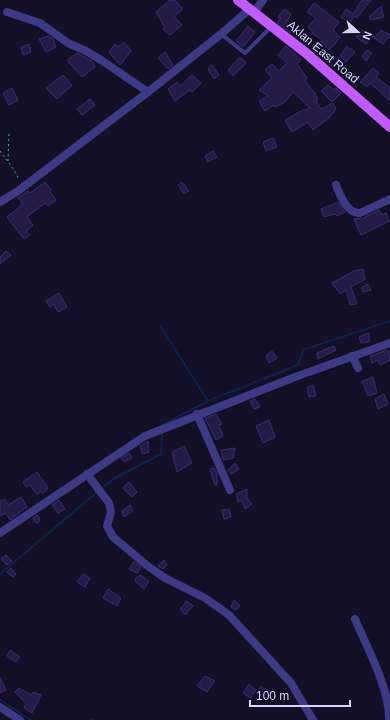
<svg xmlns="http://www.w3.org/2000/svg" width="390" height="720" font-family="Arial,sans-serif">
	<style>
		.lines { fill: none; stroke-linecap: round; stroke-linejoin: round }
		.stream { stroke: #0c2248; stroke-width: 2 }
		.building { fill: #241b47; stroke: #3b2d73 }
		.path { stroke: #2fb8b0; stroke-width: 1; stroke-dasharray: 2 3; stroke-linecap: butt }
		.service { stroke: #3d3a85; stroke-width: 4 }
		.minor { stroke: #3d3a85; stroke-width: 8 }
		.primary { stroke: #c25bff; stroke-width: 10 }
		.labels { text-anchor: middle; dominant-baseline: central; stroke-width: 4; stroke-linejoin: round; paint-order: stroke }
		.street-label { font-size: 12px; fill: #d9d4ff; stroke: #130f26 }
	</style>
	<rect width="100%" height="100%" fill="#130f26"/>
	<g class="lines">
		<!-- stream -->
		<g class="stream">
			<path d="M160,326l48,75"/>
			<path d="M162,427v-2l46,-24 90,-36 5,-15 87,-29"/>
			<path d="M101,489l14,-11 46,-24 1,-21"/>
			<path d="M0,574l96,-81"/>
			<path d="M0,700l31,20"/>
			<path d="M90,720h3"/>
		</g>
	</g>
	<!-- building -->
	<g class="building">
		<path d="M170,0h5l8,9 -9,8 8,8 -12,10 -7,-6 2,-1 -9,-16z"/>
		<path d="M362,0h9l-14,18 -3,-2 -4,7 -9,-6 5,-8 7,5z"/>
		<path d="M314,3l25,19 -6,8 7,6 -4,7 -7,7 -10,-12 -7,-5 1,-1 -5,-5 8,-9 -9,-6z"/>
		<path d="M381,6l3,11 -13,3 -2,-3z"/>
		<path d="M284,9l7,5 -5,9 8,5 -4,5 -13,-11 4,-4 -3,-1z"/>
		<path d="M248,26l7,6 -12,15 -7,-6z"/>
		<path d="M363,30l10,7 -7,7 -10,-7z"/>
		<path d="M381,30l9,5 -7,9 -9,-6z"/>
		<path d="M48,36l5,3 3,8 -10,5 -7,-13z"/>
		<path d="M124,42l7,9 -11,14 -11,-13 6,-8 3,3z"/>
		<path d="M29,44l2,8 -8,3 -2,-8z"/>
		<path d="M286,46l15,14 -4,4 10,14 -2,3 10,12 3,7 -2,1 5,8 12,-6 3,6 -7,9 -16,12 -5,-8 -16,10 -7,-12 14,-8 11,-4 -17,-16 -8,10 -10,5 -1,-2 -9,6 -6,-10 9,-5 -9,-6 13,-12 -7,-8 7,-6 7,7 8,-8 -9,-8z"/>
		<path d="M347,46l8,6 -11,12 2,2 -4,6 -12,-10 5,-5 3,2z"/>
		<path d="M367,50l5,3 -6,8 -4,-5z"/>
		<path d="M165,52l8,13 -5,4 -10,-11z"/>
		<path d="M77,53l15,8 3,6 -13,10 -15,-17z"/>
		<path d="M240,57l6,6 -13,13 -5,-6z"/>
		<path d="M212,65l7,10 -5,4 -6,-10z"/>
		<path d="M373,68l6,5 -3,4 14,11v13l-20,-18 -3,4 -7,-5z"/>
		<path d="M63,75l9,10 -15,14 -11,-11z"/>
		<path d="M192,75l9,8 -9,9 -2,-2 -15,11 -7,-12 9,-7 3,4z"/>
		<path d="M328,85l6,5 2,-2 5,5 -9,9 -11,-11z"/>
		<path d="M12,88l6,12 -9,5 -6,-12z"/>
		<path d="M90,99l5,6 -13,10 -5,-6z"/>
		<path d="M273,138l4,9 -11,4 -3,-9z"/>
		<path d="M213,151l4,6 -9,5 -3,-6z"/>
		<path d="M45,182l6,8 -1,2 6,8 -8,6 -3,-3 -18,14 6,8 -7,6 4,4 -6,4 -17,-22 16,-13 -5,-6 10,-7 2,2z"/>
		<path d="M182,182l7,9 -5,3 -6,-9z"/>
		<path d="M338,202l7,10 -8,4 -2,-2 -11,3 -3,-8z"/>
		<path d="M379,210l3,5 4,-2 3,8 -28,14 -7,-16 9,-1z"/>
		<path d="M6,251l5,4 -11,9v-7z"/>
		<path d="M363,269l2,10 -14,8 6,17 -7,1 -4,-15 -6,4 -8,-11 22,-12z"/>
		<path d="M368,284l3,6 -8,2 -1,-5z"/>
		<path d="M59,293l8,14 -9,5 -4,-8 -4,3 -4,-6z"/>
		<path d="M369,333v9l-8,1 -2,-6z"/>
		<path d="M334,346l2,4 -18,9 -1,-6z"/>
		<path d="M388,350l2,10 -10,5 -2,-5 -6,3 -2,-7z"/>
		<path d="M272,351l5,7 -8,5 -3,-7z"/>
		<path d="M373,377l4,16 -9,3 -6,-15z"/>
		<path d="M313,385l3,11 -7,1 -2,-9z"/>
		<path d="M384,394l4,10 -10,5 -3,-10z"/>
		<path d="M255,399l5,8 -6,2 -4,-8z"/>
		<path d="M216,414l6,10 -3,1 4,11 -7,4 -11,-22z"/>
		<path d="M269,420l6,17 -12,6 -7,-17z"/>
		<path d="M148,441l1,11 -6,2 -3,-8z"/>
		<path d="M184,446l8,17 -15,9 -5,-20z"/>
		<path d="M235,448l-2,10 -10,2 -2,-10z"/>
		<path d="M129,453l3,5 -8,4 -3,-4z"/>
		<path d="M235,463l4,6 -8,5 -3,-4z"/>
		<path d="M214,468l3,5v12h-2l-5,-16z"/>
		<path d="M37,472l11,16 -5,6 -2,-3 -4,4 -7,-10 -4,2 -3,-5z"/>
		<path d="M129,482l8,10 -5,5 -9,-9z"/>
		<path d="M247,489v9l5,6 -7,5 -4,-9 -3,2 -2,-8z"/>
		<path d="M21,497l6,10 -17,13 -4,-7 -6,3v-15l5,-2 3,6z"/>
		<path d="M59,500l6,9 -7,4 -6,-8z"/>
		<path d="M130,505l3,6 -9,6 -2,-6z"/>
		<path d="M229,509l2,8 -7,2 -2,-9z"/>
		<path d="M37,515l3,4 -2,4 -3,-1 -2,-4z"/>
		<path d="M6,555l6,6 -5,4 -6,-6z"/>
		<path d="M164,560l3,5 -4,4 -5,-3z"/>
		<path d="M134,561l7,6 -4,6 -8,-4z"/>
		<path d="M11,568l5,6 -3,3 -6,-5z"/>
		<path d="M83,574l7,4 -5,9 -8,-5z"/>
		<path d="M140,575l9,6 -5,8 -9,-8v-2z"/>
		<path d="M108,589l13,9 -4,8 -14,-8z"/>
		<path d="M234,600l6,6 -4,4 -5,-3z"/>
		<path d="M187,601l6,5 -8,9 -5,-6z"/>
		<path d="M10,650l10,7 -4,5 -9,-6z"/>
		<path d="M205,676l10,5 -8,11 -10,-6z"/>
		<path d="M0,677l6,13 -6,3z"/>
		<path d="M249,684l7,6 -6,8 -7,-5z"/>
		<path d="M261,686l7,6 -6,6 -6,-5z"/>
		<path d="M19,688l12,7 3,-3 7,3 -9,18 -8,-5 2,-5 -11,-11z"/>
	</g>
	<g class="lines">
		<!-- path -->
		<g class="path">
			<path d="M0,151l14,19 5,10"/>
			<path d="M8,161l1,-28"/>
		</g>
		<!-- service -->
		<path class="service" d="M221,34l24,19 26,-26"/>
		<!-- minor -->
		<g class="minor">
			<path d="M7,12l33,11 28,20 18,8 15,9 47,32"/>
			<path d="M254,12l9,-12"/>
			<path d="M336,185c4,10 11,29 24,28l30,-14"/>
			<path d="M0,202l18,-11 130,-99 73,-58 29,-25"/>
			<path d="M352,356l6,12"/>
			<path d="M197,414l33,76"/>
			<path d="M87,474l22,29 2,9 -4,14 6,11 36,30 16,11 40,20 24,17 62,68 22,37"/>
			<path d="M0,533l145,-97 150,-59 95,-34"/>
			<path d="M355,619c12,28 35,71 34,101"/>
			<path d="M0,707l20,13"/>
		</g>
		<!-- primary -->
		<path class="primary" d="M238,0l68,53 84,74"/>
	</g>
	<g class="labels">
		<!-- street labels -->
		<g class="street-label">
			<text transform="translate(323 52) rotate(40)">Aklan East Road</text>
		</g>
	</g>
	<!-- north arrow -->
	<g transform="translate(358 32) rotate(111)" stroke="#130f26" stroke-width="3" paint-order="stroke">
	<path d="M0-3L7 15L0 10L-7 15Z" fill="#d9d4ff"/>
	<text y="-6" font-size="11" font-weight="bold" text-anchor="middle" fill="#d9d4ff">N</text>
	</g>
	<!-- scale -->
	<path d="M250 700v6h100v-6" fill="none" stroke="#d9d4ff" stroke-width="2"/>
	<text x="256" y="700" font-size="12" fill="#d9d4ff" stroke="#130f26" stroke-width="3" paint-order="stroke">100 m</text>
</svg>
